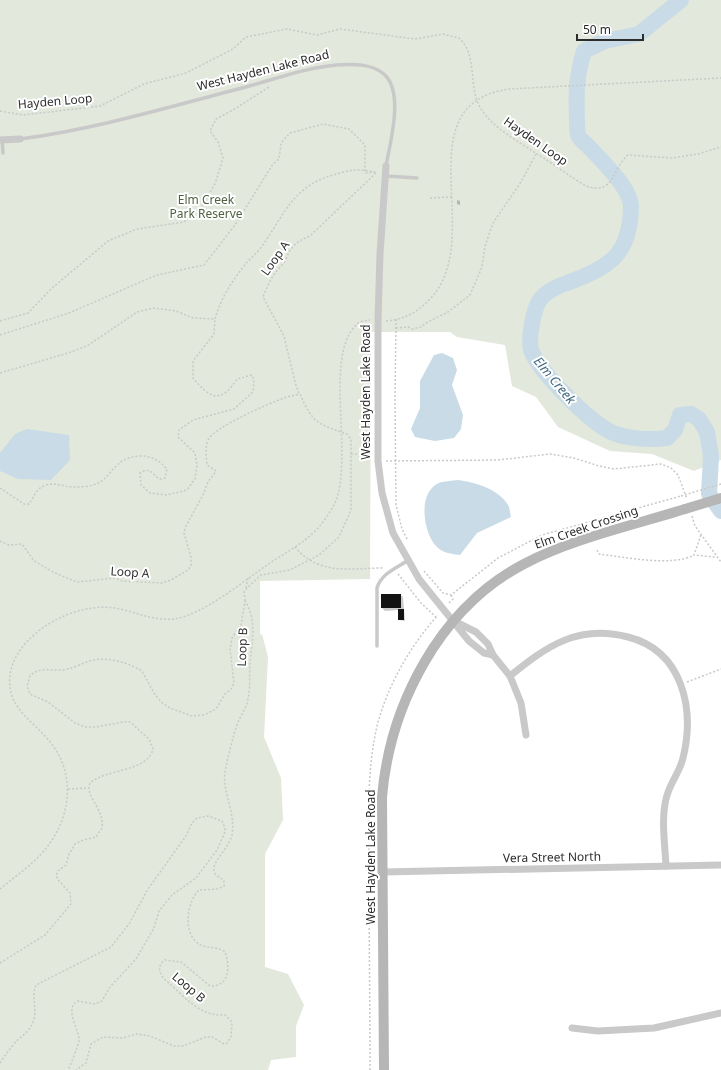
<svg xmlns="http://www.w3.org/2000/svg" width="721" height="1070" font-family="'Noto Sans',sans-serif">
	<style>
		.green { fill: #e2e8db }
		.water { fill: #c9dbe6 }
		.shadow { fill: #0003 }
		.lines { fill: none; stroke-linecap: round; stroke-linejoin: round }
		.river { stroke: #c9dbe6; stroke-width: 16 }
		.building { fill: #131313 }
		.path { stroke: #c9c9c9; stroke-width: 1.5; stroke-dasharray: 2 2; stroke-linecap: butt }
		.service { stroke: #c9c9c9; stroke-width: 3.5 }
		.minor { stroke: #c9c9c9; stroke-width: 7 }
		.secondary { stroke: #b6b6b6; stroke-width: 10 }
		.path-bridge { stroke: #c9c9c9; stroke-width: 1.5; stroke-dasharray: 2 2; stroke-linecap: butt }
		.secondary-bridge { stroke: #b6b6b6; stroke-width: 10 }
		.labels { text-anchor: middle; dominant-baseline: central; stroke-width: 4; stroke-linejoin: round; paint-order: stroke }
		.street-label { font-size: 12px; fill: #2c2c2c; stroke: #fff }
		.park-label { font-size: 12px; fill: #4f623f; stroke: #fff }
		.water-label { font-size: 13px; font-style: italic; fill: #436b85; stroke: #fff }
	</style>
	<rect width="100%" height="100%" fill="#fff"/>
	<!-- green -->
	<path class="green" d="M0,0h721v460l-27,11 -42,-17 -42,-3 -52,-24 -22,-30 -24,-11 -7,-41 -48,-8 -7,-5h-79l-1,247 -110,2v54l2,-1 6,23 -4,80 17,41 2,42 -18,34v113l23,7 16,31 -8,21v31l-25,3 -3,10h-268z"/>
	<!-- water -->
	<g class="water">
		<path d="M442,353l11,5 4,12 -5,15 11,30 -2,14 -7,9 -19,3 -20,-4 -4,-8 9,-21v-27l14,-26z"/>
		<path d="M27,429l42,6 1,25 -19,20 -33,-1 -18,-8v-18l15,-19z"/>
		<path d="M458,480c16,2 41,9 50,25 2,3 2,9 3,12l-34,16 -17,22c-8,-1 -17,-2 -23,-8 -14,-13 -20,-55 2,-64 5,-2 13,-2 19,-3z"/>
	</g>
	<!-- shadow -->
	<g class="shadow">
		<path d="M457,200l3,1v4l-3,-1z"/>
		<path d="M382,595h18l3,2 2,24 -6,-1v-10l-14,1 -3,-3z"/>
	</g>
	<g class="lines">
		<!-- river -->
		<path class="river" d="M681,0l-42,34 -34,7 -21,10c-8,27 -8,42 -7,69 0,4 0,11 1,15 1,4 7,8 10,11 13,14 43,42 43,61 -1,48 -21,60 -64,76 -12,4 -25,10 -30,22 -4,10 -9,35 -6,45 9,23 58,71 80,82 15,7 39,8 56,6l8,-8 5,-15 11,-1 8,5 8,13 4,24 -2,38 12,17"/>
	</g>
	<!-- building -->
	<g class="building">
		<rect x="381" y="594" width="20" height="14"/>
		<rect x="398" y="609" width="6" height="11"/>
	</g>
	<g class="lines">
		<!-- path -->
		<g class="path">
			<path d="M0,111l23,4 77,-9 44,-22 42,-11 47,-24 13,-12 41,-8 30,6 23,-6 75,10 28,-5 16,4c19,17 9,49 21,69 12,21 38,34 57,47 17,10 32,22 49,32 29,10 26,-18 42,-31l44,3 26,-4 23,-7"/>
			<path d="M430,198l22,-1"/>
			<path d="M396,319l-1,81 1,105 6,24 6,12"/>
			<path d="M0,321l28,-8 23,-24 57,-48 29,-12 47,-7 17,-15 14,-23 8,-26 -5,-16 -8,-11 6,-12 17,-9 36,-23"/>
			<path d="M386,321c17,-1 32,-9 43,-21 60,-60 -28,-195 80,-211l212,-11"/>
			<path d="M396,328l12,-1 4,2 9,-2 5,-4 22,-11 22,-17 12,-28 3,-21 8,-23 28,-41 15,-28"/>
			<path d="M0,335l69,-22 88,-38 47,-10 31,-40 38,-61 6,-5 2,-16 9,-10 33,-9 26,5 16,16v28l12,-1"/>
			<path d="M0,373l68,-20 19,-7 50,-34 16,-4 23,3 17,7 22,1c5,-19 17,-38 29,-53 4,-6 10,-10 15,-16 24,-31 31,-63 74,-75 18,-5 23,-7 42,-3"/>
			<path d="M351,454l17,1 3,-2"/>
			<path d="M386,461l112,-1 52,-6 24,4 25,8 15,3 47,-5 10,4 7,7 9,24"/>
			<path d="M0,488l24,16h5c3,-4 5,-9 8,-13 11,-12 22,-5 35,-4 6,0 15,0 21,-2 20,-5 18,-28 48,-29 11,0 19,5 26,13l-2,9 -5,1c-8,-4 -9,-13 -20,-6l1,12 9,8 17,2 20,-5 8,-11 2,-14 -2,-12 -17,-16 1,-7 14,-10 41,-11 19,-17 1,-12 -2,-5 -15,4c-17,26 -27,19 -44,-1v-17l21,-27 1,-15"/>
			<path d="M692,516l3,10 26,36"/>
			<path d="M701,535l-7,20 21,2"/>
			<path d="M0,541l9,4 13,-1 12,17 21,12 22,9 38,-4 7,3 40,2 9,-3 17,-10 3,-4v-9l-7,-24 1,-5 18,-33 5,-13 8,-11 -9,-6c-1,-9 -2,-17 1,-25 6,-13 62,-37 76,-42 5,-2 10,-2 15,-4l-4,-12 -11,-46 -21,-39c5,-13 10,-23 19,-32 3,-3 5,-8 6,-11 5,-10 12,-14 22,-18l67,-64"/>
			<path d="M295,547c24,29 55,21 89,21"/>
			<path d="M597,550l2,4c25,3 73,13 95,1"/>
			<path d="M424,571l19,22 8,2 47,-37 44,-23 139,-39"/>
			<path d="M398,574l23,29 15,14"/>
			<path d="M246,588l2,-10"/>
			<path d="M245,601l-1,-9 3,-4 14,-13 29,-5 29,-15 20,-18 12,-27v-71l-4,-5c-29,-10 -34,-10 -47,-40"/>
			<path d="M449,603l4,-4 -2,-4"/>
			<path d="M687,682l34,-13"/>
			<path d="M68,789l20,-1"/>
			<path d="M0,889c17,-14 38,-28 50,-46 22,-31 24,-71 1,-100 -17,-22 -45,-35 -41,-67 1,-10 5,-19 11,-27 20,-28 65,-48 99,-40 18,4 34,12 54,10 29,-4 71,-39 96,-56 14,-9 30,-18 42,-29 10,-9 17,-20 23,-31 19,-44 -11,-144 20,-177 3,-5 10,-5 15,-6"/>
			<path d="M0,963l45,-28 26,-31 -1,-11 -11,-12 -3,-5 2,-5 8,-6 3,-11 6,-10 8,-4 13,-3 6,-9c3,-19 -18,-32 -12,-45 15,-14 58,-11 63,-34l-4,-10 -19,-17h-7l-27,5h-11l-10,-4 -27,-21 -18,-8 -3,-8 3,-10c10,-10 21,-5 32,-6 12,-1 21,-8 32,-10 15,-3 35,3 48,11l12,22 7,9 9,6 22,8 12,-1 12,-6 9,-15 6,-5 3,-6 -4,-34 2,-11 9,-13 4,-24c12,18 7,42 5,62 -1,13 1,27 -3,40 -2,7 -6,12 -9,19 -4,11 -11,38 -13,50 -3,21 11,40 7,63 -3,14 -23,28 -17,39 4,4 11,5 9,12l-6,3 -19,1c-12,12 -17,43 0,54 8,5 19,2 26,8 5,14 5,35 -15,34l-29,-24 -16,-2c-8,5 -6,13 -1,19 19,15 34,38 61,36l7,7 -1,15 -4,6 -3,1 -12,-7h-6l-23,9h-9l-24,-10 -13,-2 -15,4 -19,-1 -12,7 -5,19 -10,7"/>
			<path d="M0,1063c4,-6 8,-12 13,-18 7,-9 18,-13 21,-26 3,-12 -3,-22 2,-34l75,-38 18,-23 19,-35 38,-53 6,-13 5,-5 11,-2 14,5 3,7v4l-8,18 -21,28 -24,17 -13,16 -5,17 -18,31 -26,28 -8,14 -8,3 -16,-3c-15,7 2,29 1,40 0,2 -9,26 -11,29"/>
			<path d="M370,1070c0,-68 -1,-135 -1,-203 0,-48 -3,-97 9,-145 11,-39 33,-77 60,-107"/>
		</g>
		<!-- service -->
		<g class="service">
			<path d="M2,139l1,14"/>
			<path d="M20,139c76,-10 149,-32 222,-51 31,-8 62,-20 94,-23 17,-1 36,-2 49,10 19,19 5,68 1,91"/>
			<path d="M386,176l31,2"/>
			<path d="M377,646v-58c4,-14 19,-20 30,-27"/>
		</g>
		<!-- minor -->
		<g class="minor">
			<path d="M0,140l20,-1"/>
			<path d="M386,166l-6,88 -2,66v141l4,32 11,40 26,46 50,62 15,12 9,2"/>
			<path d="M456,622l20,10 12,12 5,11 17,21 11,27 5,32"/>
			<path d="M510,676c37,-30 68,-52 118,-39 55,14 67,72 55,121 -3,14 -14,26 -17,41 -5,21 -1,46 0,67"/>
			<path d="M383,872l338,-7"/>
			<path d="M572,1028l26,3 56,-3 67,-15"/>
		</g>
		<!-- secondary -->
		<path class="secondary" d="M384,1070l-2,-273c8,-93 58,-189 142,-233 47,-25 110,-39 161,-55"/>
		<!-- path-bridge -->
		<path class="path-bridge" d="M681,496l40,-12"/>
		<!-- secondary-bridge -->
		<path class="secondary-bridge" d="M685,509l36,-11"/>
	</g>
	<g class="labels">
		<!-- street labels -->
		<g class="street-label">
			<text transform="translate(263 70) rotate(-14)">West Hayden Lake Road</text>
			<text transform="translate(55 101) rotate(-5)">Hayden Loop</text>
			<text transform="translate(536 141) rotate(35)">Hayden Loop</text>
			<text transform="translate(275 258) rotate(-54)">Loop A</text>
			<text transform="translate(365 392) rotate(-90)">West Hayden Lake Road</text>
			<text transform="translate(586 527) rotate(-19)">Elm Creek Crossing</text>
			<text transform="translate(130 572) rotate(4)">Loop A</text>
			<text transform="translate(242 647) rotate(-88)">Loop B</text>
			<text transform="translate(370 857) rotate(-90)">West Hayden Lake Road</text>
			<text transform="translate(552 857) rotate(-1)">Vera Street North</text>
			<text transform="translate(189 987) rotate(40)">Loop B</text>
		</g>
		<!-- park labels -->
		<g class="park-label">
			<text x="206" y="199">Elm Creek<tspan x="206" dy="14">Park Reserve</tspan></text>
		</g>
		<!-- water labels -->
		<g class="water-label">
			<text transform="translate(555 380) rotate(50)">Elm Creek</text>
		</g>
	</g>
	<!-- scale -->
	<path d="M577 34v6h66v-6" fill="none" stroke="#2c2c2c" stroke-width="2"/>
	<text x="583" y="34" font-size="12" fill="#2c2c2c" stroke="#ffffff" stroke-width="3" paint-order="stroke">50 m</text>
</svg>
